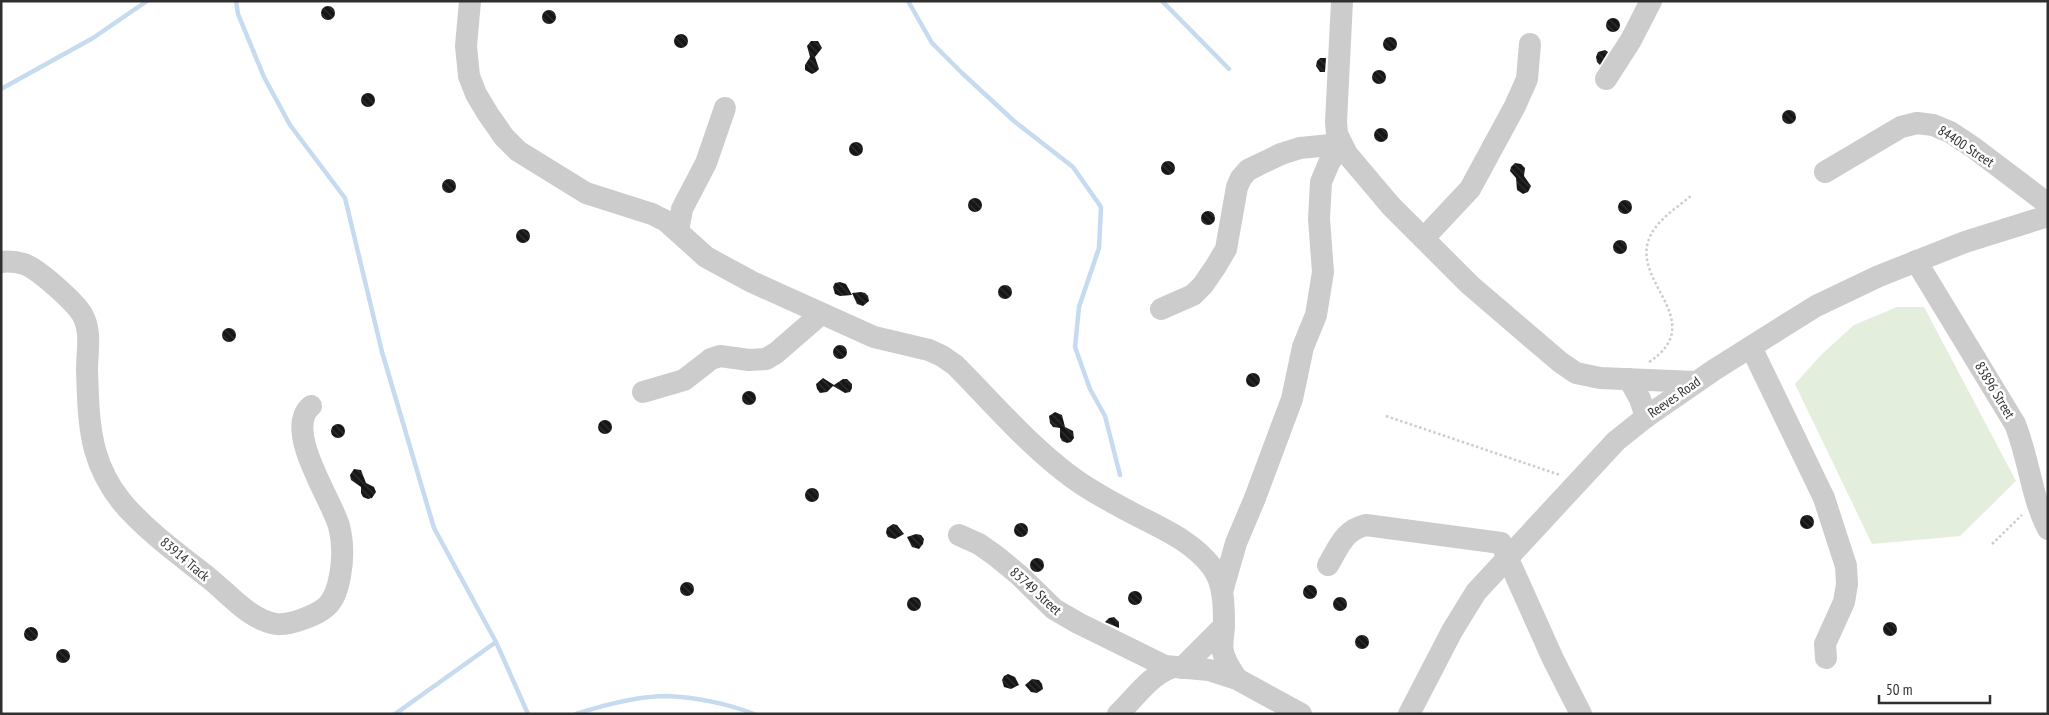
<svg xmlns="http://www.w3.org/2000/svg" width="2049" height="715" font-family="'PT Sans Narrow',sans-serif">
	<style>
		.pitch { fill: #e4eedc }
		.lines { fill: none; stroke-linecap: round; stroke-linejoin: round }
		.stream { stroke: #c6dbef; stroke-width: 4.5 }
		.building { fill: url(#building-back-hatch) }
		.path { stroke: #ccc; stroke-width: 2.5; stroke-dasharray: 2.5 2.5; stroke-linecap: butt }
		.minor { stroke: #ccc; stroke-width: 22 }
		.labels { text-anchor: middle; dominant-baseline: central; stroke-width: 5; stroke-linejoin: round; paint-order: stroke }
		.street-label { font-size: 14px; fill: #2f2f2f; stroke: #fff }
	</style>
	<defs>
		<pattern id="building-back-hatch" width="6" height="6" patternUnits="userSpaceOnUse" patternTransform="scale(1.25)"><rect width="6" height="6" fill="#161616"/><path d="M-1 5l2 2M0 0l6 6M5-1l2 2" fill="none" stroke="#303030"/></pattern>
	</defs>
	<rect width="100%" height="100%" fill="#fff"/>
	<!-- pitch -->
	<path class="pitch" d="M1897,307h27l92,174 -56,55 -88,8 -77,-160 26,-29 33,-30z"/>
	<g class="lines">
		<!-- stream -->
		<g class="stream">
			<path d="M236,1l2,13 26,63 26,48 55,73 37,154 52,176 62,114 32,72"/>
			<path d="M908,1l24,42 30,30 52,48 59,46 28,40 -2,41 -20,59 -4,40 15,42 15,27 15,59"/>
			<path d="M1162,1l67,68"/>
			<path d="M1,89l92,-51 54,-37"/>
			<path d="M395,714l101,-72"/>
			<path d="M576,714c28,-9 62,-18 91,-18 28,1 62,8 87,18"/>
		</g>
	</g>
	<!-- building -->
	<g class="building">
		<circle cx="328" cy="13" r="7"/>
		<circle cx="549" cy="17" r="7"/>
		<circle cx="1613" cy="25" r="7"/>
		<circle cx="681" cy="41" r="7"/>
		<circle cx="1390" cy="44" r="7"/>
		<path d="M811,41h7l4,7 -7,9 4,12 -3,3 -4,2 -7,-4v-5l5,-8 -3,-11z"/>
		<path d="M1605,50l3,2 -8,13 -3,-3 -1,-5 2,-5z"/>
		<path d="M1320,58h6l-1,14h-5l-4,-6 1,-5z"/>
		<circle cx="1379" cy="77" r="7"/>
		<circle cx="368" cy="100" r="7"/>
		<circle cx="1789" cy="117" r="7"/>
		<circle cx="1381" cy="135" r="7"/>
		<circle cx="856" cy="149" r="7"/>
		<circle cx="1168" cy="168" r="7"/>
		<path d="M1515,163l6,1 4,4 -1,8 7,10 -3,6 -5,2 -6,-4 -1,-12 -6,-7 1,-4z"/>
		<circle cx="449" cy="186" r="7"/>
		<circle cx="975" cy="205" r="7"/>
		<circle cx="1625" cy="207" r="7"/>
		<circle cx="1208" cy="218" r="7"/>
		<circle cx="523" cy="236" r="7"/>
		<circle cx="1620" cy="247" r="7"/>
		<path d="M840,282l6,2 6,11 -12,1 -5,-2 -2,-7 2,-4z"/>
		<circle cx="1005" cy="292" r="7"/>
		<path d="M861,292l4,1 3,3 1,5 -6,5 -6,-2 -5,-11z"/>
		<circle cx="229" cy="335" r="7"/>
		<circle cx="840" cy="352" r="7"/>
		<circle cx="1253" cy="380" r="7"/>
		<path d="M823,378l11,7 9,-6h4l5,5v4l-2,4 -5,1 -12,-7 -6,6 -7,1 -3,-4 -1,-5z"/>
		<circle cx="749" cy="398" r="7"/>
		<path d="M1055,412l7,3 3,12 8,4 1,7 -3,4 -4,1 -5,-2 -2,-4v-9l-7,-1 -3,-4 -1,-7z"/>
		<circle cx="605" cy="427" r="7"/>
		<circle cx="338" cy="431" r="7"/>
		<path d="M354,469l7,1 5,13 8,4 2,5 -4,6 -4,1 -5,-2 -2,-4v-6l-10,-7 -1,-5z"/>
		<circle cx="812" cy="495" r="7"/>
		<circle cx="1807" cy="522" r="7"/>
		<circle cx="1021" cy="530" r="7"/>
		<path d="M893,524l4,1 7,9 -9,5 -7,-2 -2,-4 1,-5z"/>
		<path d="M916,534l5,1 3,4 -1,5 -4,5 -7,-2 -5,-10z"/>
		<circle cx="1037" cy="565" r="7"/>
		<circle cx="687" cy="589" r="7"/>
		<circle cx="1310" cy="592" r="7"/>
		<circle cx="1135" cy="598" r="7"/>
		<circle cx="1340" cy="604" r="7"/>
		<circle cx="914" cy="604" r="7"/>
		<path d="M1114,617l5,5v6l-14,-6 4,-4z"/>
		<circle cx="1890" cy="629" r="7"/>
		<circle cx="31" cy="634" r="7"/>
		<circle cx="1362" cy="642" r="7"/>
		<circle cx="63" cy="656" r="7"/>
		<path d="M1008,674l7,3 4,8 -8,4 -7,-2 -2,-7 2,-4z"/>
		<path d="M1032,679l7,1 3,4 1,5 -6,4 -6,-1 -6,-7z"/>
	</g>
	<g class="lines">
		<!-- path -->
		<g class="path">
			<path d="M1649,362c59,-39 -14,-78 -1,-120 6,-21 29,-34 44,-47"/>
			<path d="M1386,416l174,59"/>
			<path d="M1992,544l30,-29"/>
		</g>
		<!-- minor -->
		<g class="minor">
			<path d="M470,1l-4,45 3,30 7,18 12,20 16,23 14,14 68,42 66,21 14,7 40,36 46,25 122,55 55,13 13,6 13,9c38,38 74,81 118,113 19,14 40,25 61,36 29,15 58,27 78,53 12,16 12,39 12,58 0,9 -3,18 -1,27 2,10 8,18 14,27"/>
			<path d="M1342,1l-6,121 1,12 10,20 44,52 79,79 90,77 16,11 24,5 96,4"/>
			<path d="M1606,79l25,-39 20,-39"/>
			<path d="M1825,172l76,-45 16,-4 16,2 17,7 24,16 74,56"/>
			<path d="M678,231l4,-22 24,-46 19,-55"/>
			<path d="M1424,238l46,-49 45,-83 12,-27 3,-35"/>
			<path d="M1916,261l99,163c14,35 16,72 33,105"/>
			<path d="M1,262c8,-1 16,0 23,2 14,5 50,37 58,50 10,17 5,37 5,56 1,26 1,54 8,80 5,18 15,37 26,51 25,30 59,54 89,78 20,16 40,41 66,45 13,2 41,-9 50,-17 9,-8 12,-20 14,-31 3,-16 3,-34 -1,-50 -8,-28 -56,-96 -28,-120"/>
			<path d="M1161,309l32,-14 10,-10 13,-19 10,-17 11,-62 4,-9 7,-8 33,-16 19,-6 41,-4"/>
			<path d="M1751,347l73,151 22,68 1,18 -3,18 -19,42 1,14"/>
			<path d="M1629,379l11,20 6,18"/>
			<path d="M643,392l41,-12 27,-21 9,-3 29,4 17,-1 10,-6 45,-39"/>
			<path d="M959,535l20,9 17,12 22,18 36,35 24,14 87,43 44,4 28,9 64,35"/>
			<path d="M1328,565c11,-18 16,-35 38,-40l135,18 52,116 28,55"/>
			<path d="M1222,592l14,-49 19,-45 37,-99 11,-52 13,-32 7,-43 -4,-53 2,-37 8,-19 12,-19"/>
			<path d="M1182,668l42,-42"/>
			<path d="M1118,714c17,-16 31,-38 53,-46"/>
			<path d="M1409,714l43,-83 24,-39 140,-151 30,-24 68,-47 102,-64 63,-30 86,-34 83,-26"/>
		</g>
	</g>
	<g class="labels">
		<!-- street labels -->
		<g class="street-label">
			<text transform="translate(1966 146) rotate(33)">84400 Street</text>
			<text transform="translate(1995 390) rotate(59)">83896 Street</text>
			<text transform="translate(1674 397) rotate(-35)">Reeves Road</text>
			<text transform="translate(185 559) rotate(40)">83914 Track</text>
			<text transform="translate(1036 591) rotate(42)">83749 Street</text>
		</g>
	</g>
	<!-- border -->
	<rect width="2049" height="715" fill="none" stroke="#2f2f2f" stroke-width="5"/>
	<!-- scale -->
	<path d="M1879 695v8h111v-8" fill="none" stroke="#2f2f2f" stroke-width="2.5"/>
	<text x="1886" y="695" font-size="15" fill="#2f2f2f" stroke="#ffffff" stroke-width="4" paint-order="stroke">50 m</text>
</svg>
